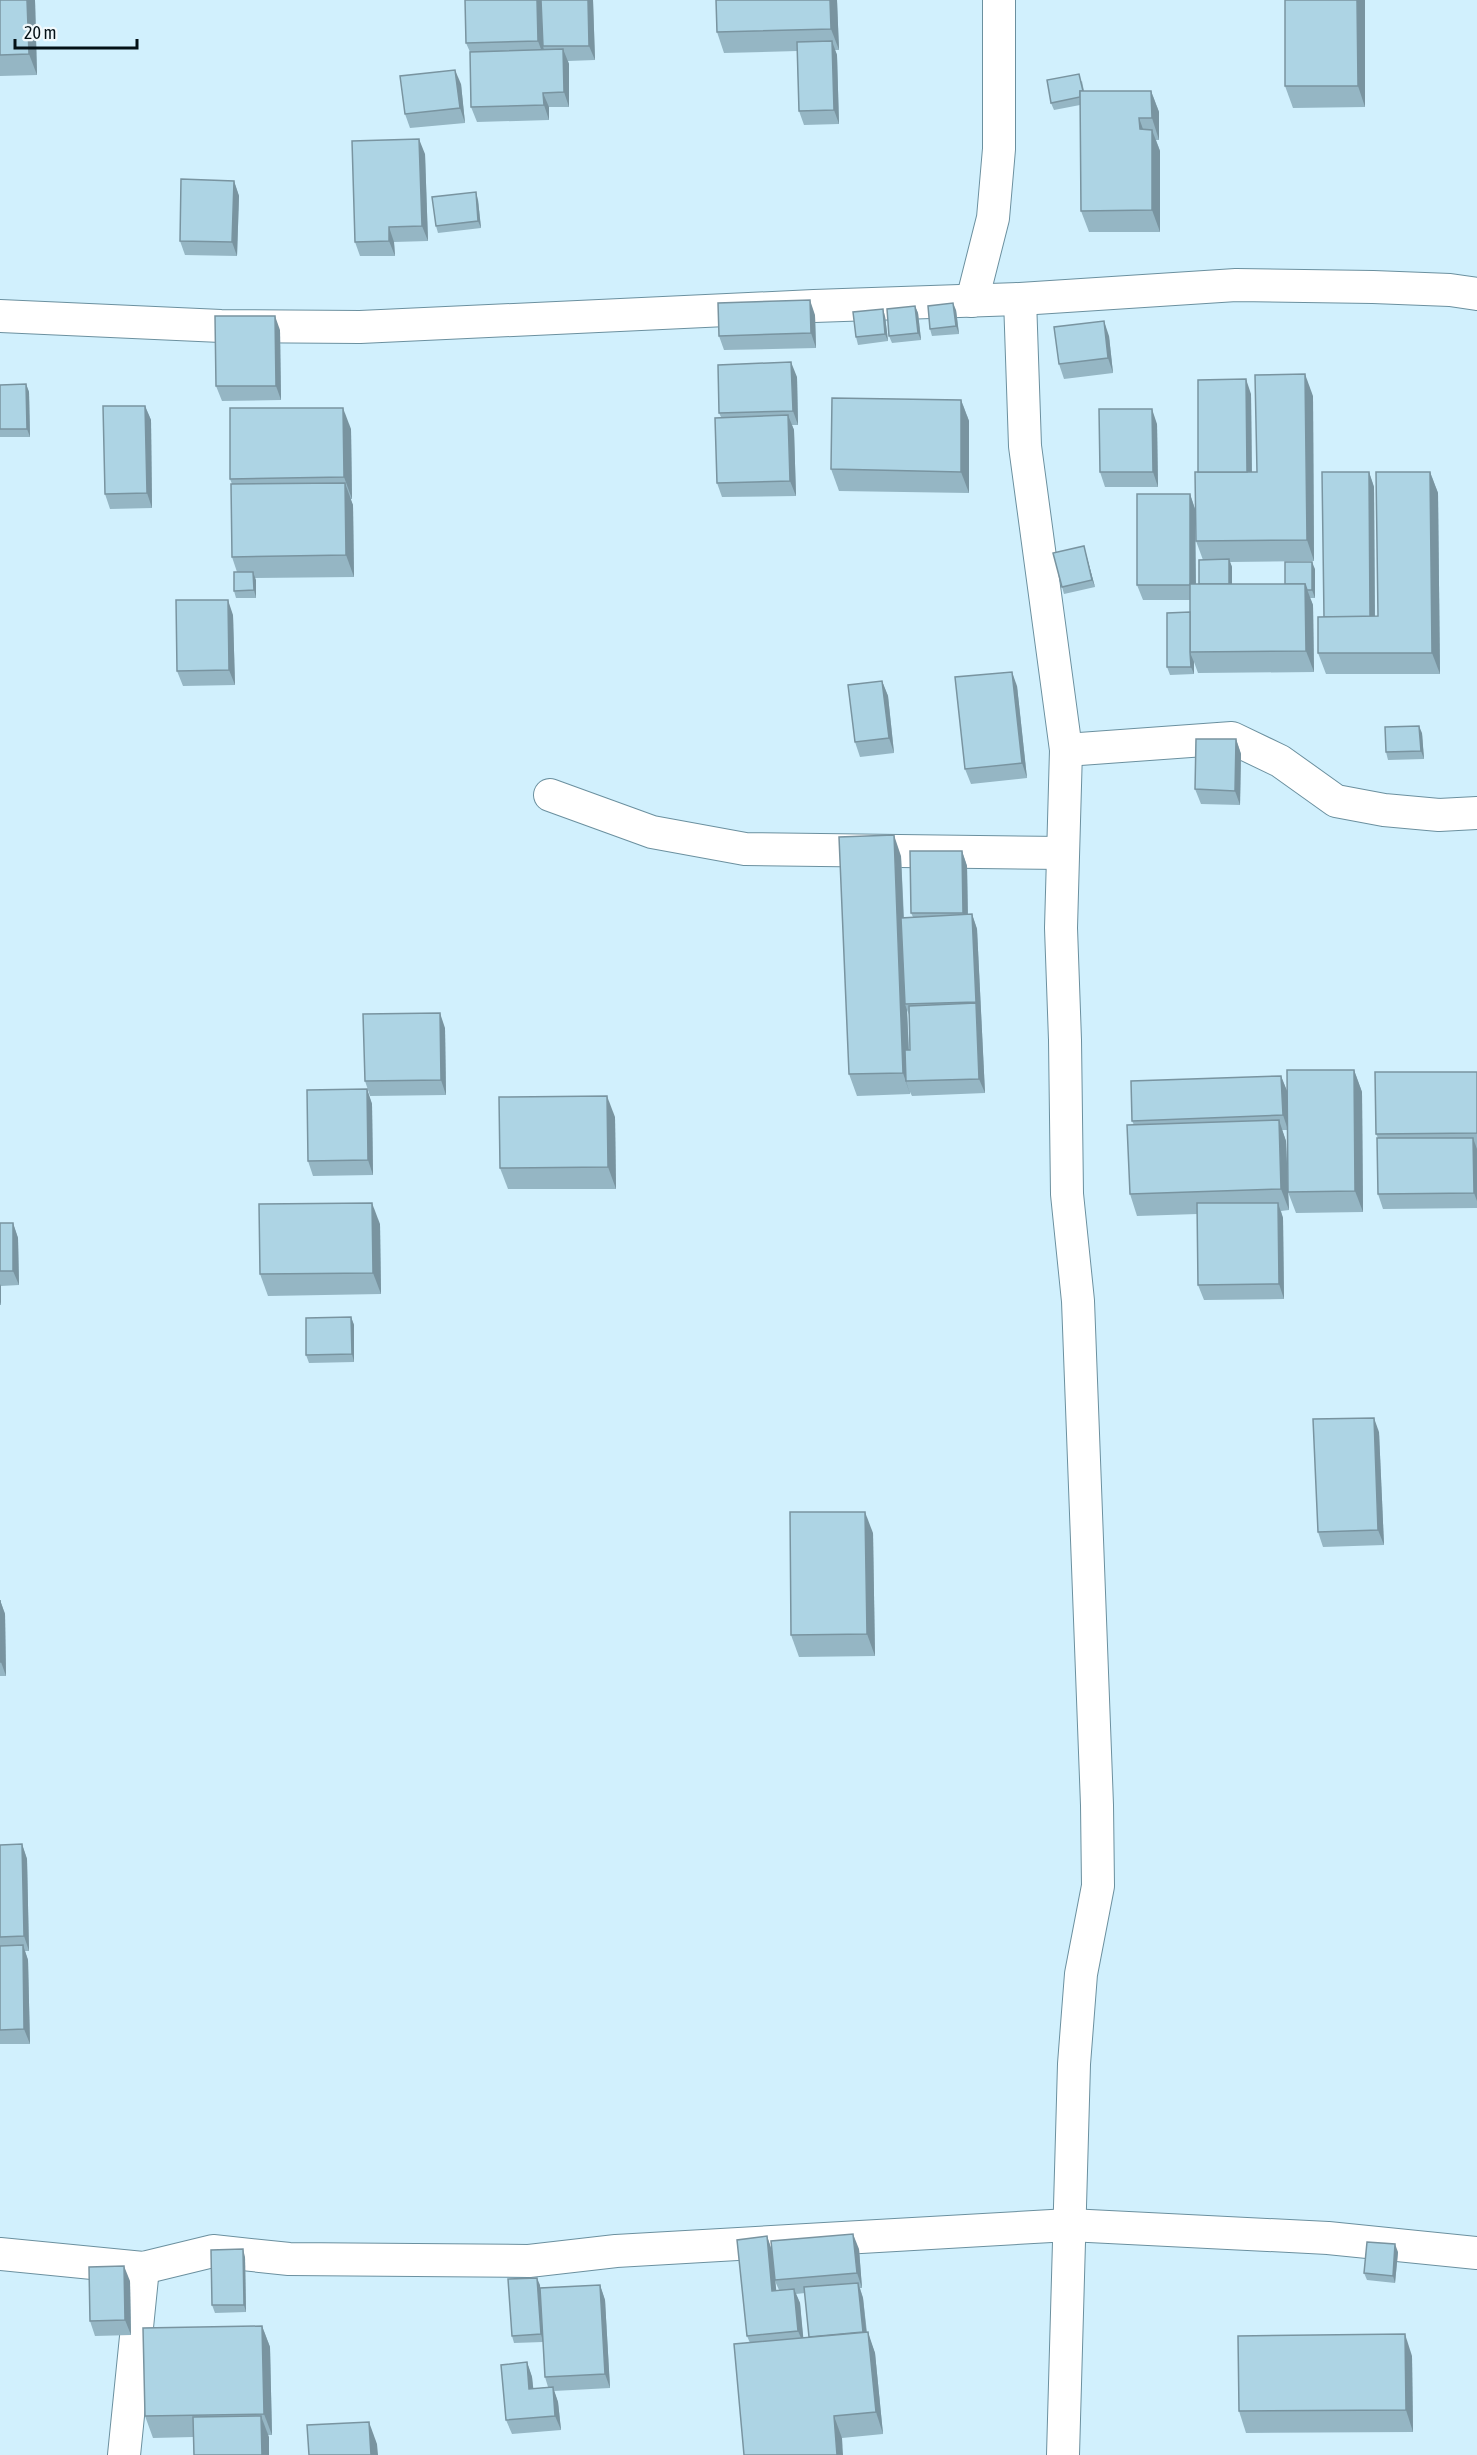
<svg xmlns="http://www.w3.org/2000/svg" width="1477" height="2455" font-family="'Asap Condensed',sans-serif">
	<style>
		.lines { fill: none; stroke-linecap: round; stroke-linejoin: round }
		.minor-casing { stroke: #6b909f; stroke-width: 34 }
		.minor { stroke: #fff; stroke-width: 32 }
		.wall { fill: #95b6c4; fill-rule: evenodd }
		.shaded-wall { fill: #7994a0 }
		.building { fill: #add4e4; stroke: #7994a0; stroke-width: 1.5 }
	</style>
	<rect width="100%" height="100%" fill="#d1f0fd"/>
	<g class="lines">
		<defs>
			<g id="minor">
				<path d="M1020,299l5,147 41,304 -5,178 4,112 2,154 11,107 19,504 1,81 -17,88 -7,90 -11,391"/>
				<path d="M972,301l21,-83 6,-69v-149"/>
				<path d="M0,316l221,10 139,1 454,-21 206,-7 216,-14 137,2 77,3 27,4"/>
				<path d="M1066,750l166,-12 48,23 56,40 48,9 55,5 38,-2"/>
				<path d="M550,795l102,37 93,17 318,4"/>
				<path d="M0,2254l143,14 70,-17 76,8 240,2 87,-10 453,-26 259,13 149,15"/>
				<path d="M124,2455l19,-187"/>
			</g>
		</defs>
		<!-- minor casing -->
		<use href="#minor" class="minor-casing"/>
		<!-- minor -->
		<use href="#minor" class="minor"/>
	</g>
	<!-- wall -->
	<g class="wall">
		<path d="M0,0h35l2,75 -37,1z"/>
		<path d="M465,0h128l2,60 -27,1 1,3v43h-20v13l-72,2 -6,-15 -1,-55 -4,-9z"/>
		<path d="M716,0h121l2,50h-4l2,5 2,69 -35,1 -5,-14 -2,-60 -73,2 -7,-21z"/>
		<path d="M1365,0v107l-72,1 -8,-22z"/>
		<path d="M1082,81l2,10h67l8,21v28h-3l4,11v81h-71l-8,-21 -1,-106 -26,5 -3,-7z"/>
		<path d="M461,84l4,39 -55,5 -5,-14z"/>
		<path d="M425,154l3,87 -34,1 1,14h-35l-5,-14z"/>
		<path d="M234,181l5,15 -2,60 -52,-1 -5,-14z"/>
		<path d="M478,200l3,28 -43,5 -2,-7z"/>
		<path d="M915,306l3,7 3,27 -29,3 -3,-7z"/>
		<path d="M956,310l3,24 -27,2 -2,-7z"/>
		<path d="M815,315l1,33 -92,2 -5,-14z"/>
		<path d="M885,316l3,25 -30,4 -2,-8z"/>
		<path d="M280,330l1,70 -59,1 -6,-15z"/>
		<path d="M1109,336l4,37 -49,6 -5,-15z"/>
		<path d="M797,377l1,48h-6l2,5 2,66 -74,1 -5,-14 4,-66 -2,-4z"/>
		<path d="M26,384l3,8 1,45h-30v-52z"/>
		<path d="M1251,394l1,78h5l56,-76 1,165 -84,1 2,5v17h53l30,-15v29h-5l3,7 1,67 -116,1 -4,-11v12l-24,1 -3,-8 23,-55v-12h-47l-6,-15 53,-91 5,15 1,75h3l4,-24 -7,-19 2,-69z"/>
		<path d="M961,400l8,21v72l-130,-2 -8,-22z"/>
		<path d="M145,406l6,14 1,88 -42,1 -5,-15z"/>
		<path d="M1157,424l1,63h-53l-5,-15z"/>
		<path d="M351,429l1,70h-2l3,6 1,72 -99,1 1,20h-20l-2,-7 3,-19 -5,-15v-73l-2,-5z"/>
		<path d="M1369,472l5,15 1,129h3l52,-144 8,21 2,181h-114l-8,-21 6,-36z"/>
		<path d="M1086,554l9,33 -31,7 -2,-7z"/>
		<path d="M233,615l2,70 -52,1 -6,-15z"/>
		<path d="M882,681l6,15 6,57 -34,4 -5,-15z"/>
		<path d="M1017,686l10,92 -56,6 -6,-15z"/>
		<path d="M1422,733l2,26 -36,1 -2,-8z"/>
		<path d="M1236,739l5,15 -1,51 -39,-1 -6,-15z"/>
		<path d="M962,851l5,15 1,49 4,-1 5,15 8,164 -73,3 -2,-4v2l-53,2 -8,-22 52,-218 3,61h9l-2,-4zM907,1010l3,7v33h-1z"/>
		<path d="M445,1028l1,67 -76,1 -5,-15z"/>
		<path d="M1354,1070l8,22 1,120 -67,1 -8,-21 1,18 -8,1 2,7 1,81 -80,1 -6,-15 -1,-71 -60,2 -7,-22 4,-69 -2,-4 149,-45 6,15zM1282,1130h5l1,57 -2,-46z"/>
		<path d="M1477,1072v136l-94,1 -5,-15v-56l-2,-4z"/>
		<path d="M367,1089l5,15 1,71 -60,1 -5,-15z"/>
		<path d="M615,1117l1,72h-108l-8,-21z"/>
		<path d="M0,1221v2h13l5,15 1,47 -18,1v19h-1z"/>
		<path d="M380,1224l1,70 -113,2 -8,-22z"/>
		<path d="M351,1317l3,8v37l-45,1 -3,-8z"/>
		<path d="M1379,1432l5,113 -61,2 -5,-15z"/>
		<path d="M873,1533l2,123 -76,1 -8,-22z"/>
		<path d="M0,1600l5,14 1,62h-6z"/>
		<path d="M22,1844l5,15 2,92h-4l3,9 2,84h-30v-199z"/>
		<path d="M767,2236l4,12 88,1 3,39h-2l3,10 4,34 8,21 8,81 -41,4 -92,-95 -3,-7zM775,2281l4,9h-3zM805,2293l4,44 -6,1 -3,-35 -4,-9z"/>
		<path d="M1398,2252l-3,31 -28,-3 -3,-7z"/>
		<path d="M245,2257l1,55 -31,1 -3,-8z"/>
		<path d="M130,2281l1,54 -36,1 -5,-15z"/>
		<path d="M540,2285v3l60,-3 5,15 5,88 -56,3 4,11 3,28 -49,4 -6,-14 21,-58 5,15 1,12 15,-2 -3,-10 -2,-35 -29,1 -2,-7z"/>
		<path d="M262,2326l8,21 2,88h-4l1,20h-75l-1,-18 -40,1 -8,-22z"/>
		<path d="M1412,2356l1,76 -167,1 -7,-22z"/>
	</g>
	<!-- shaded-wall -->
	<g class="shaded-wall">
		<path d="M27,0h8l2,75 -8,-21z"/>
		<path d="M537,0h7l-1,46 2,8 1,9 -8,-22z"/>
		<path d="M588,0h5l2,60 -6,-14z"/>
		<path d="M830,0h7l2,50 -8,-21z"/>
		<path d="M1357,0h8v107l-7,-21z"/>
		<path d="M832,41l5,14 2,69 -5,-14z"/>
		<path d="M563,49l6,15v43l-5,-15z"/>
		<path d="M455,70l6,14 4,39 -5,-15z"/>
		<path d="M1151,91l8,21v28l-7,-22z"/>
		<path d="M543,93l6,14v13l-5,-15z"/>
		<path d="M1139,118l8,22 -7,-11z"/>
		<path d="M1152,130l8,21v81l-8,-22z"/>
		<path d="M419,139l6,15 3,87 -6,-15z"/>
		<path d="M234,181l5,15 -2,60 -5,-14z"/>
		<path d="M476,192l2,8 3,28 -3,-7z"/>
		<path d="M389,227l5,15 1,14 -6,-15z"/>
		<path d="M810,300l5,15 1,33 -5,-15z"/>
		<path d="M953,303l3,7 3,24 -3,-8z"/>
		<path d="M915,306l3,7 3,27 -3,-7z"/>
		<path d="M883,309l2,7 3,25 -3,-7z"/>
		<path d="M275,316l5,14 1,70 -5,-14z"/>
		<path d="M1104,321l5,15 4,37 -5,-15z"/>
		<path d="M791,362l6,15 1,48 -5,-14z"/>
		<path d="M1305,374l8,22 1,165 -7,-21z"/>
		<path d="M1246,379l5,15 1,96 -5,-14z"/>
		<path d="M26,384l3,8 1,45 -3,-8z"/>
		<path d="M961,400l8,21v72l-8,-21z"/>
		<path d="M145,406l6,14 1,88 -5,-15z"/>
		<path d="M343,408l8,21 1,70 -8,-22z"/>
		<path d="M1152,409l5,15 1,63 -5,-15z"/>
		<path d="M788,415l6,15 2,66 -6,-15z"/>
		<path d="M1369,472l5,15 1,150 -5,-15z"/>
		<path d="M1430,472l8,21 2,181 -8,-21z"/>
		<path d="M345,483l8,22 1,72 -8,-22z"/>
		<path d="M1190,494l5,15 1,91 -6,-15z"/>
		<path d="M1084,546l2,8 9,33 -3,-7z"/>
		<path d="M1229,559l3,8v32l-3,-7z"/>
		<path d="M1312,562l3,7v29l-3,-8z"/>
		<path d="M253,572l3,8v18l-2,-8z"/>
		<path d="M1305,584l8,21 1,67 -8,-21z"/>
		<path d="M228,600l5,15 2,70 -6,-15z"/>
		<path d="M1191,655l3,7v12l-3,-7z"/>
		<path d="M1012,672l5,14 10,92 -5,-15z"/>
		<path d="M882,681l6,15 6,57 -5,-15z"/>
		<path d="M1419,726l3,7 2,26 -3,-8z"/>
		<path d="M1236,739l5,15 -1,51 -5,-14z"/>
		<path d="M894,835l7,21 6,148h-2l2,6 3,71h-4l4,13 -7,-21z"/>
		<path d="M962,851l5,15 1,61 -5,-14z"/>
		<path d="M972,914l5,15 8,164 -6,-14z"/>
		<path d="M440,1013l5,15 1,67 -5,-15z"/>
		<path d="M1354,1070l8,22 1,120 -8,-21z"/>
		<path d="M1281,1076l6,15 1,39 -5,-15z"/>
		<path d="M367,1089l5,15 1,71 -5,-15z"/>
		<path d="M607,1096l8,21 1,72 -8,-22z"/>
		<path d="M1279,1120l7,21 3,69 -8,-21z"/>
		<path d="M1473,1138l4,11v52l-3,-8z"/>
		<path d="M372,1203l8,21 1,70 -8,-21z"/>
		<path d="M1278,1203l5,15 1,81 -5,-15z"/>
		<path d="M13,1223l5,15 1,47 -6,-14z"/>
		<path d="M0,1284l1,2v19l-1,-3z"/>
		<path d="M351,1317l3,8v37l-2,-8z"/>
		<path d="M1374,1418l5,14 5,113 -6,-15z"/>
		<path d="M865,1512l8,21 2,123 -8,-22z"/>
		<path d="M0,1600l5,14 1,62 -5,-14z"/>
		<path d="M22,1844l5,15 2,92 -5,-15z"/>
		<path d="M23,1945l5,15 2,84 -6,-15z"/>
		<path d="M853,2234l6,15 3,39 -5,-15z"/>
		<path d="M767,2236l5,15 6,55 -6,-15z"/>
		<path d="M1395,2244l3,8 -3,31 -2,-7z"/>
		<path d="M243,2249l2,8 1,55 -2,-7z"/>
		<path d="M124,2266l6,15 1,54 -6,-15z"/>
		<path d="M537,2278l3,7 3,57 -2,-8z"/>
		<path d="M858,2283l5,15 5,50 -5,-15z"/>
		<path d="M600,2285l5,15 5,88 -5,-14z"/>
		<path d="M794,2289l6,14 4,42 -6,-14z"/>
		<path d="M262,2326l8,21 2,88 -8,-21z"/>
		<path d="M868,2332l7,21 8,81 -7,-22z"/>
		<path d="M1405,2334l7,22 1,76 -7,-22z"/>
		<path d="M527,2362l5,15 3,27 -6,-15z"/>
		<path d="M553,2387l5,15 3,28 -6,-14z"/>
		<path d="M261,2416l8,21v18h-7z"/>
		<path d="M834,2416l8,22 1,17h-6z"/>
		<path d="M369,2422l8,22 1,11h-7z"/>
	</g>
	<!-- building -->
	<g class="building">
		<path d="M0,0h27l2,54 -29,1z"/>
		<path d="M465,0h72l1,41 -72,2z"/>
		<path d="M541,0h47l1,46h-46z"/>
		<path d="M716,0h114l1,29 -114,3z"/>
		<path d="M1285,0h72l1,86h-73z"/>
		<path d="M832,41l2,69 -35,1 -2,-69z"/>
		<path d="M563,49l1,43 -21,1 1,12 -73,2 -1,-55z"/>
		<path d="M455,70l5,38 -55,6 -5,-38z"/>
		<path d="M1079,74l4,17h-3v6l-29,6 -4,-23z"/>
		<path d="M1080,91h71l1,27h-13l1,11 12,1v80l-71,1z"/>
		<path d="M419,139l3,87 -33,1v14l-34,1 -3,-101z"/>
		<path d="M181,179l53,2 -2,61 -52,-1z"/>
		<path d="M476,192l2,29 -42,5 -4,-29z"/>
		<path d="M810,300l1,33 -92,3 -1,-33z"/>
		<path d="M953,303l3,23 -26,3 -2,-23z"/>
		<path d="M915,306l3,27 -29,3 -2,-27z"/>
		<path d="M883,309l2,25 -29,3 -3,-25z"/>
		<path d="M215,316h60l1,70h-60z"/>
		<path d="M1104,321l4,37 -49,6 -5,-37z"/>
		<path d="M791,362l2,49 -74,2 -1,-48z"/>
		<path d="M1305,374l2,166 -111,1 -1,-69h62l-2,-97z"/>
		<path d="M1246,379l1,93h-49v-92z"/>
		<path d="M26,384l1,45h-27v-44z"/>
		<path d="M832,398l129,2v72l-130,-3z"/>
		<path d="M103,406h42l2,87 -42,1z"/>
		<path d="M230,408h113l1,69 -114,2z"/>
		<path d="M1099,409h53l1,63h-53z"/>
		<path d="M788,415l2,66 -73,2 -2,-65z"/>
		<path d="M1322,472h47l1,145h-46z"/>
		<path d="M1376,472h54l2,181h-114v-36l60,-1z"/>
		<path d="M345,483l1,72 -114,2 -1,-73z"/>
		<rect x="1137" y="494" width="53" height="91"/>
		<path d="M1084,546l8,34 -30,7 -9,-34z"/>
		<path d="M1229,559v25h-30v-24z"/>
		<path d="M1285,562h27v28h-5l-2,-6h-20z"/>
		<path d="M234,572h19l1,18 -20,1z"/>
		<path d="M1190,584h115l1,67 -116,1z"/>
		<path d="M176,600h52l1,70 -52,1z"/>
		<path d="M1190,612v40l1,15h-24v-54z"/>
		<path d="M1012,672l10,91 -57,6 -10,-92z"/>
		<path d="M882,681l7,57 -34,4 -7,-57z"/>
		<path d="M1419,726l2,25 -35,1 -1,-25z"/>
		<path d="M1196,739h40l-1,52 -40,-2z"/>
		<path d="M894,835l9,238 -54,1 -10,-237z"/>
		<path d="M910,851h52l1,62h-52z"/>
		<path d="M972,914l4,88 -71,2 -4,-86z"/>
		<path d="M976,1003l3,76 -73,2 -1,-31h5l-1,-44z"/>
		<path d="M440,1013l1,67 -76,1 -2,-67z"/>
		<path d="M1287,1070h67l1,121 -67,1z"/>
		<path d="M1375,1072h102v61l-101,1z"/>
		<path d="M1281,1076l2,39 -151,6 -1,-40z"/>
		<path d="M367,1089l1,71 -60,1 -1,-71z"/>
		<path d="M607,1096l1,71 -108,1 -1,-71z"/>
		<path d="M1279,1120l2,69 -151,5 -3,-69z"/>
		<path d="M1377,1138h96l1,55 -96,1z"/>
		<path d="M372,1203l1,70 -113,1 -1,-70z"/>
		<path d="M1197,1203h81l1,81 -81,1z"/>
		<rect x="0" y="1223" width="13" height="48"/>
		<path d="M351,1317l1,37 -46,1v-37z"/>
		<path d="M1374,1418l4,112 -60,2 -5,-113z"/>
		<path d="M790,1512h75l2,122 -76,1z"/>
		<path d="M0,1600l1,62h-1z"/>
		<path d="M22,1844l2,92 -24,1v-92z"/>
		<path d="M23,1945l1,84 -24,1v-84z"/>
		<path d="M853,2234l4,39 -82,7 -4,-39z"/>
		<path d="M767,2236l5,55 22,-2 4,42 -51,5 -10,-96z"/>
		<path d="M1367,2242l28,2 -2,32 -29,-3z"/>
		<path d="M243,2249l1,56h-32l-1,-55z"/>
		<path d="M124,2266l1,54 -35,1 -1,-54z"/>
		<path d="M537,2278l4,56 -29,2 -4,-57z"/>
		<path d="M858,2283l5,49 -54,5 -5,-50z"/>
		<path d="M600,2285l5,89 -60,3 -5,-89z"/>
		<path d="M262,2326l2,88 -119,2 -2,-88z"/>
		<path d="M868,2332l8,80 -42,4 3,39h-93l-10,-111z"/>
		<path d="M1405,2334l1,76 -167,1 -1,-75z"/>
		<path d="M527,2362l2,27 24,-2 2,29 -49,4 -5,-55z"/>
		<path d="M261,2416l1,39h-68l-1,-38z"/>
		<path d="M369,2422l2,33h-62l-2,-30z"/>
	</g>
	<!-- scale -->
	<path d="M15 39v9h122v-9" fill="none" stroke="#041116" stroke-width="3"/>
	<text x="24" y="39" font-size="18" fill="#041116" stroke="#f1f9fc" stroke-width="4.5" paint-order="stroke">20 m</text>
</svg>
